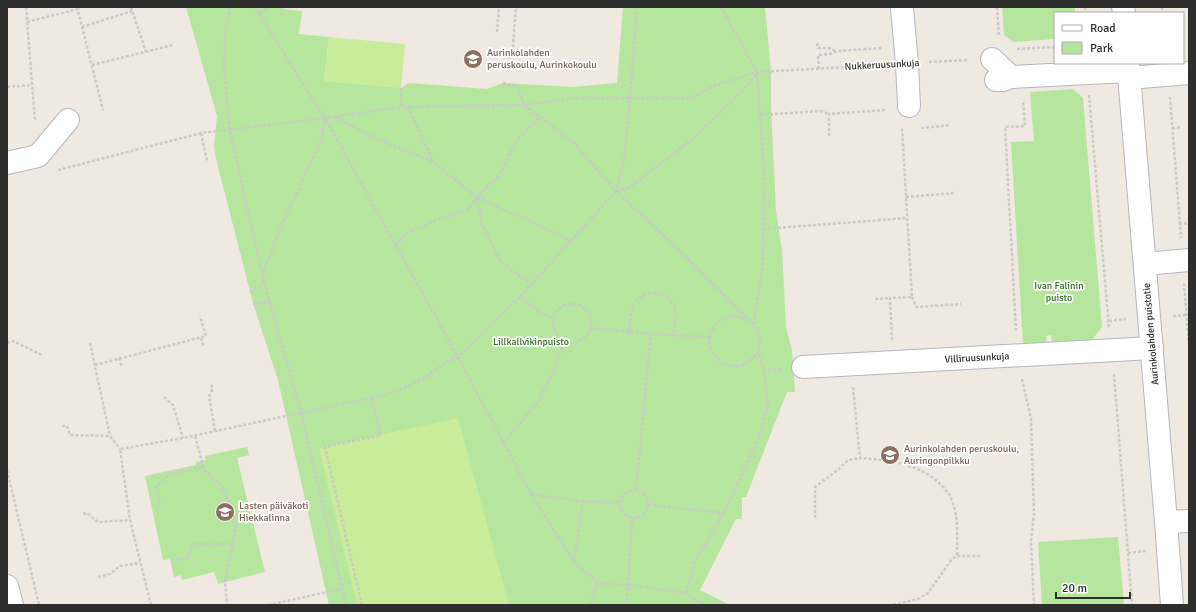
<svg xmlns="http://www.w3.org/2000/svg" width="1196" height="612" font-family="Signika,sans-serif">
	<style>
		.green { fill: #b6e59e }
		.pitch { fill: #c9ec9a }
		.lines { fill: none; stroke-linecap: round; stroke-linejoin: round }
		.minor-casing { stroke: #b4b7c1; stroke-width: 24 }
		.path { stroke: #c9c9c9; stroke-width: 2.5; stroke-dasharray: 3 2; stroke-linecap: butt }
		.minor { stroke: #fff; stroke-width: 22 }
		.labels { text-anchor: middle; dominant-baseline: central; stroke-width: 3.5; stroke-linejoin: round; paint-order: stroke }
		.education-label { font-size: 10px; fill: #785e54; stroke: #fff; text-anchor: start }
		.street-label { font-size: 10px; fill: #2e2e2e; stroke: #fff }
		.park-label { font-size: 10px; fill: #2c6e1b; stroke: #fff }
	</style>
	<rect width="100%" height="100%" fill="#efe9e1"/>
	<!-- green -->
	<g class="green">
		<path d="M186,7h96l1,2 19,2 -3,23 30,3 -5,44 73,6 4,1 8,-5 78,6 16,-6 69,4 45,-4 6,-76h142l6,65v36l5,103 6,39 4,77 6,23 3,42h-8l-41,105h-4v22h-6l-36,71 30,15h-401l-51,-225 -25,-77 -37,-144 -2,-12 3,-31z"/>
		<path d="M1002,7h73v6h-20v26l-42,3 -9,-7z"/>
		<path d="M1073,89l10,9 19,229 -11,14 -39,2 -1,-8 -5,1 1,7 -24,1 -12,-202 23,-1 -4,-49z"/>
		<path d="M247,447l2,8 -12,3 28,114 -47,12 -4,-12 -32,8 -1,-5 -7,2 -4,-18 -7,1 -18,-84 51,-11v-3l10,-2 -1,-4z"/>
		<path d="M1118,537l6,68h-82l-4,-63z"/>
	</g>
	<!-- pitch -->
	<g class="pitch">
		<path d="M329,37l76,7 -4,44 -77,-7z"/>
		<path d="M458,418l51,187h-152l-38,-157z"/>
	</g>
	<g class="lines">
		<defs>
			<g id="minor">
				<path d="M1123,7l1,6"/>
				<path d="M902,8l5,56 2,42"/>
				<path d="M992,59l19,18"/>
				<path d="M1128,63l38,459 6,83"/>
				<path d="M1129,78l60,-5"/>
				<path d="M996,80h7l8,-3 117,-6"/>
				<path d="M7,163l31,-7 30,-36"/>
				<path d="M1145,264l44,-4"/>
				<path d="M803,367l349,-19"/>
				<path d="M1166,522l23,-1"/>
				<path d="M7,586l5,19"/>
			</g>
		</defs>
		<!-- minor casing -->
		<use href="#minor" class="minor-casing"/>
		<!-- path -->
		<g class="path">
			<path d="M26,7l9,114"/>
			<path d="M77,7l26,103"/>
			<path d="M131,7l15,45"/>
			<path d="M230,7l-5,28 -1,34 6,61 34,152 37,130 45,193"/>
			<path d="M254,7l6,7 36,59 29,45 133,239 73,137 43,68 24,21 30,2 58,8 18,12"/>
			<path d="M721,7l36,65 7,99 -1,93 -9,60"/>
			<path d="M997,7l2,30"/>
			<path d="M1085,7v6"/>
			<path d="M1162,7v6"/>
			<path d="M260,14l8,-7"/>
			<path d="M27,22l51,-13"/>
			<path d="M82,27l50,-16"/>
			<path d="M497,32l2,-25"/>
			<path d="M817,43l1,5h11l7,3"/>
			<path d="M1017,49l38,-2"/>
			<path d="M503,57l9,1 4,-51"/>
			<path d="M929,62l39,-2"/>
			<path d="M92,65l81,-20"/>
			<path d="M819,69l-1,-14 12,-1 7,-3 46,-3"/>
			<path d="M503,83l15,4 6,18 51,39 41,47 62,58 76,76 6,11v6l-2,9 6,19 17,-1"/>
			<path d="M7,87l25,-2"/>
			<path d="M401,88v19"/>
			<path d="M1089,95l20,233"/>
			<path d="M1170,97l11,141"/>
			<path d="M408,107l25,54"/>
			<path d="M760,115l61,-4 8,3"/>
			<path d="M335,117l40,21 58,24 44,35 95,44"/>
			<path d="M921,128l29,-3"/>
			<path d="M1172,128l10,-1"/>
			<path d="M201,133l6,28"/>
			<path d="M829,136v-22l57,-4"/>
			<path d="M58,170l143,-37 124,-15 76,-11 123,-2 51,-7h115l24,-12 43,-14 127,-7"/>
			<path d="M617,191l13,-4 64,-49 54,-53 9,-12"/>
			<path d="M906,197l48,-4"/>
			<path d="M477,198l5,27 19,37 31,22"/>
			<path d="M1179,224l10,-1"/>
			<path d="M763,229l144,-11"/>
			<path d="M396,245l11,-12 29,-13 32,-10 9,-13 24,-24 15,-32 24,-24"/>
			<path d="M263,273l17,-44 37,-80 5,-9 3,-21"/>
			<path d="M1184,283l5,62"/>
			<path d="M250,292l9,-5 5,-5"/>
			<path d="M520,297l21,16 12,5"/>
			<path d="M912,297l4,10 45,-3"/>
			<path d="M875,299l15,-1"/>
			<path d="M253,303l3,1 14,-2"/>
			<circle cx="572" cy="323" r="19"/>
			<path d="M1173,316l14,-1"/>
			<path d="M745,318c-9,-3 -18,-3 -26,4 -30,26 18,66 39,29"/>
			<path d="M1109,321l17,-2"/>
			<path d="M591,328l60,6 59,3"/>
			<path d="M629,331c1,-9 1,-20 6,-28 9,-14 32,-13 39,3 3,9 1,20 0,29"/>
			<path d="M1016,331l-11,-204 20,-1 -2,-26"/>
			<path d="M201,338l3,9"/>
			<path d="M892,340l-2,-42 22,-1 -10,-169"/>
			<path d="M7,343l6,-2 29,14"/>
			<path d="M90,343l20,93"/>
			<path d="M119,358l3,9"/>
			<path d="M95,365l111,-29 -6,-20"/>
			<path d="M1114,374l18,231"/>
			<path d="M1022,379l9,40 3,95 -3,28 3,63"/>
			<path d="M211,385l2,3 -4,8 6,35"/>
			<path d="M853,387l7,71c30,2 63,6 84,30 2,3 6,6 7,10 8,18 6,39 6,58"/>
			<path d="M164,397l9,8 10,33"/>
			<path d="M62,426h5l3,9 40,1 10,13"/>
			<path d="M195,436l9,34 16,15 11,21 5,21 -11,55 2,23"/>
			<path d="M503,443l36,-42 12,-25 14,-36"/>
			<path d="M7,470l32,135"/>
			<circle cx="634" cy="504" r="14"/>
			<path d="M636,490l15,-156"/>
			<path d="M531,494l52,7 36,2"/>
			<path d="M160,503l-4,-17 14,-12 33,-7"/>
			<path d="M648,505l76,8"/>
			<path d="M83,514l4,-1 11,9 32,-2"/>
			<path d="M815,518v-31l24,-18 9,-9 12,-2"/>
			<path d="M1128,553l18,-2"/>
			<path d="M171,561l18,-4 4,-13h40"/>
			<path d="M574,562l9,-61"/>
			<path d="M98,577l12,-3 10,-8 20,-3"/>
			<path d="M686,593l9,-32 29,-48 33,-71 11,-37 -4,-35"/>
			<path d="M627,601l5,-82"/>
			<path d="M151,605l-21,-85 -10,-71 63,-11 206,-44 34,-15 24,-17 11,-5 62,-60 96,-106 8,-30 6,-63 7,-91"/>
			<path d="M268,605l73,-16"/>
			<path d="M362,605l-37,-158 56,-12 -10,-37"/>
			<path d="M590,605l8,-22"/>
			<path d="M893,605l25,-6 10,-6 24,-34 5,-3h24"/>
		</g>
		<!-- minor -->
		<use href="#minor" class="minor"/>
	</g>
	<!-- icons -->
	<defs>
		<symbol id="school-disc" viewBox="-11 -11 22 22"><circle r="9.5" fill="#8d6e63" stroke="#fff"/><path d="M0-5L7-2L0 1L-7-2ZM-4 1L0 2.5L4 1V4Q0 6-4 4Z" fill="#fff"/></symbol>
	</defs>
	<g fill-rule="evenodd">
		<use href="#school-disc" x="462" y="48" width="22" height="22"/>
		<use href="#school-disc" x="879" y="444" width="22" height="22"/>
		<use href="#school-disc" x="214" y="501" width="22" height="22"/>
	</g>
	<g class="labels">
		<!-- education labels -->
		<g class="education-label">
			<text x="487" y="53">Aurinkolahden<tspan x="487" dy="12">peruskoulu, Aurinkokoulu</tspan></text>
			<text x="904" y="449">Aurinkolahden peruskoulu,<tspan x="904" dy="12">Auringonpilkku</tspan></text>
			<text x="239" y="506">Lasten päiväkoti<tspan x="239" dy="12">Hiekkalinna</tspan></text>
		</g>
		<!-- street labels -->
		<g class="street-label">
			<text transform="translate(882 65) rotate(-3)">Nukkeruusunkuja</text>
			<text transform="translate(1151 334) rotate(-95)">Aurinkolahden puistotie</text>
			<text transform="translate(977 358) rotate(-3)">Villiruusunkuja</text>
		</g>
		<!-- park labels -->
		<g class="park-label">
			<text x="1059" y="286">Ivan Falinin<tspan x="1059" dy="12">puisto</tspan></text>
			<text x="531" y="342">Lillkallvikinpuisto</text>
		</g>
	</g>
	<!-- border -->
	<rect width="1196" height="612" fill="none" stroke="#2e2e2e" stroke-width="16"/>
	<!-- legend -->
	<rect x="1054" y="12" width="130" height="52" fill="#ffffff" stroke="#ababab"/>
	<rect x="1062" y="25" width="20" height="6" fill="#ffffff" stroke="#ababab"/>
	<text x="1090" y="32" font-size="12" fill="#2e2e2e">Road</text>
	<rect x="1062" y="42" width="20" height="12" fill="#b6e59e" stroke="#ababab"/>
	<text x="1090" y="52" font-size="12" fill="#2e2e2e">Park</text>
	<!-- scale -->
	<path d="M1056 592v6h74v-6" fill="none" stroke="#2e2e2e" stroke-width="2"/>
	<text x="1062" y="592" font-size="12" fill="#2e2e2e" stroke="#ffffff" stroke-width="3" paint-order="stroke">20 m</text>
</svg>
